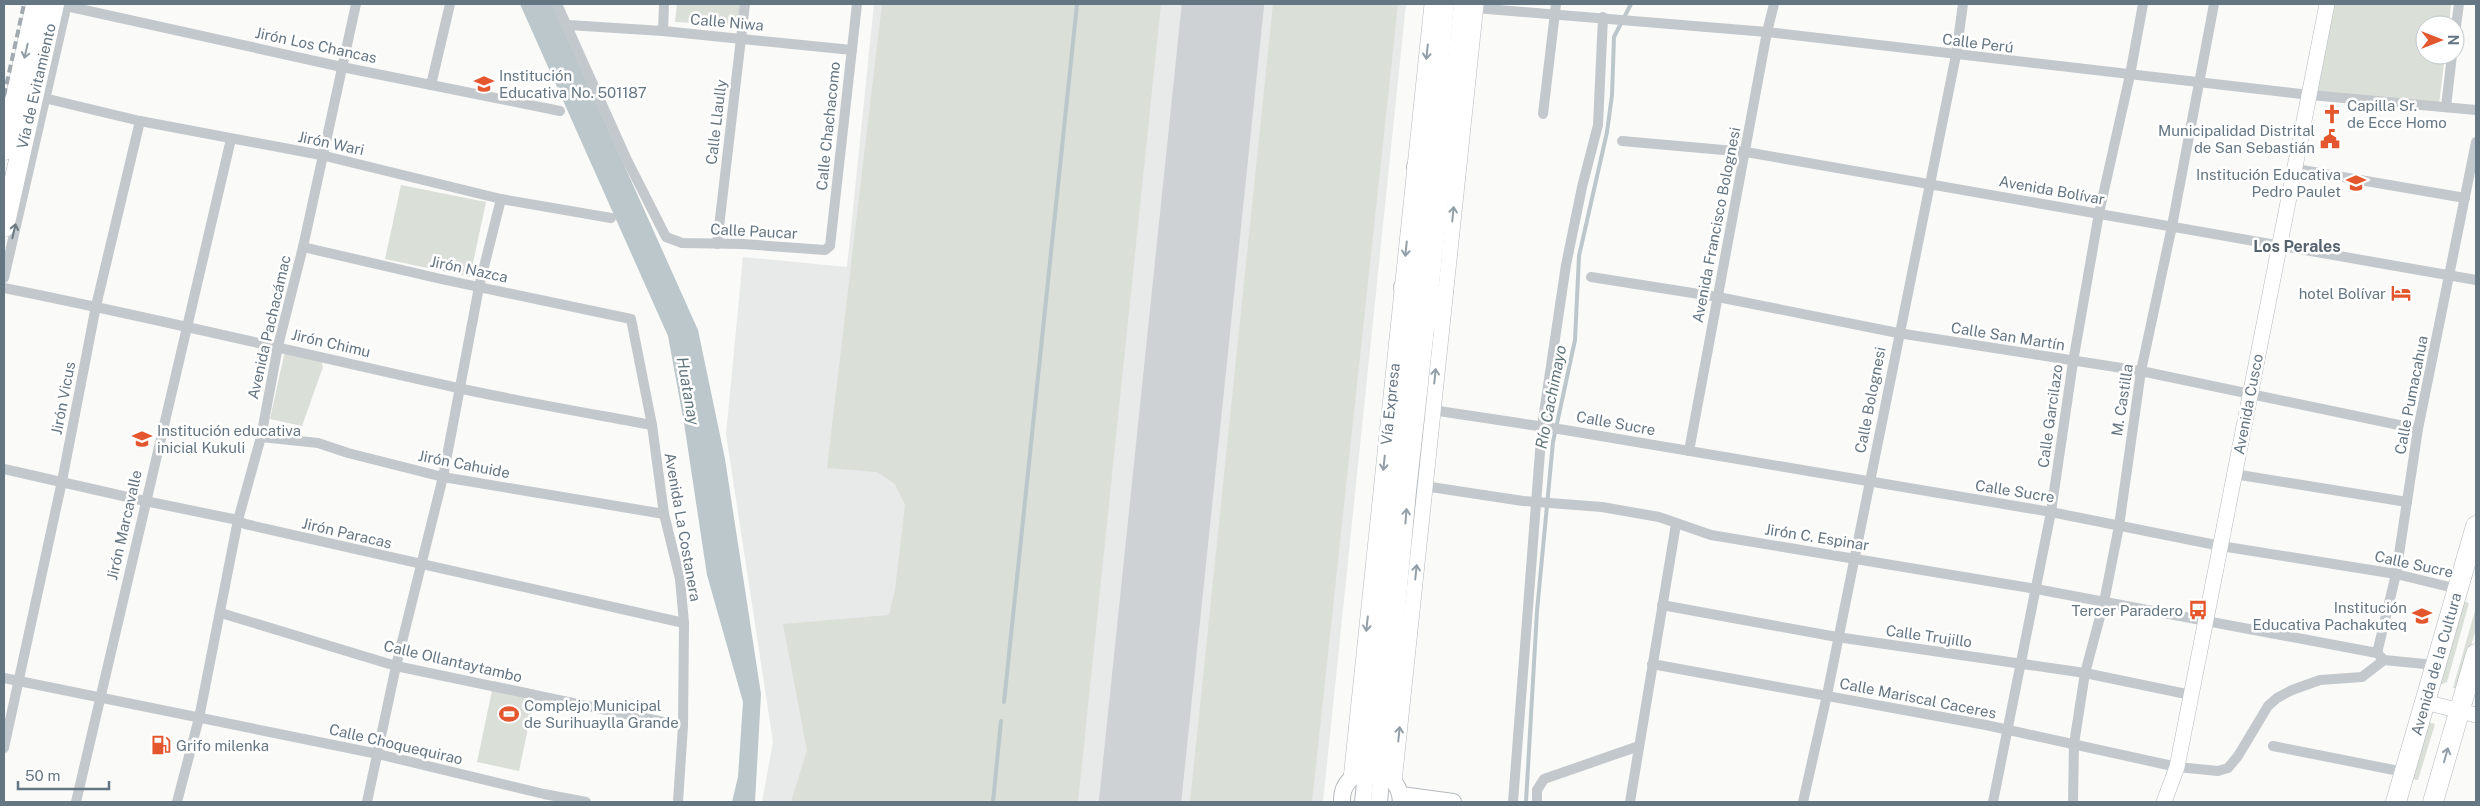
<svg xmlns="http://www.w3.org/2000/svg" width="2480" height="806" font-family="'Public Sans',sans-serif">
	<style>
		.built { fill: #e8e9e9 }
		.green { fill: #dadfd7 }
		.water { fill: #bbc7cb }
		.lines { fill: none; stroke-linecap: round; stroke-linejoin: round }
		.stream { stroke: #bbc7cb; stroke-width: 4 }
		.runway { stroke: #ced2d4; stroke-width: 82 }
		.secondary-casing { stroke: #b3babf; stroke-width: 16 }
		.primary-casing { stroke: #b5babe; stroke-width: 18 }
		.highway-casing { stroke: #b4b9bd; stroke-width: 21 }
		.street { stroke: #c3c8cc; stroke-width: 10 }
		.secondary { stroke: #fff; stroke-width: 15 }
		.primary { stroke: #fff; stroke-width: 16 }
		.highway { stroke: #fff; stroke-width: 20 }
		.rail { stroke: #a2aab0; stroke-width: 4; stroke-dasharray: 8 4; stroke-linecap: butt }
		.oneway { stroke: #939fa8 }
		.oneway2 { stroke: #6a7a87 }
		.labels { text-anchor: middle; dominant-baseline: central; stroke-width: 5; stroke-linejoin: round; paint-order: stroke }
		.street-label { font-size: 15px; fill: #657683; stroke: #fff }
		.poi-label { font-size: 15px; fill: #657683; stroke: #fff; text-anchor: start }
		.neighbourhood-label { font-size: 16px; font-weight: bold; fill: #57646e; stroke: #fff }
		.water-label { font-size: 16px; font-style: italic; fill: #60757c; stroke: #fff }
	</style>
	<rect width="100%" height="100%" fill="#fafaf8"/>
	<!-- built -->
	<path class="built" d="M874,4h532l-83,798h-561l11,-60 -47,-308 17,-177 104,10z"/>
	<!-- green -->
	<g class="green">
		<path d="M677,4h64l-2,21 -64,-3z"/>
		<path d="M882,4h279l-83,798h-287l16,-52 -24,-126 106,-9 6,-25 10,-85 -10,-21 -18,-12 -50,-4z"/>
		<path d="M1273,4h125l-86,798h-122z"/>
		<path d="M2331,4h120l-2,21h-24v30h20l-6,49 -125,-13z"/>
		<path d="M401,185l85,17 -16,75 -85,-18z"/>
		<path d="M286,346l33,7 4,14 -21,59 -32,-7z"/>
		<path d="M2464,601l5,2 -22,79 -7,3z"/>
		<path d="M2476,607v22l-18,60 -5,-1z"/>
		<path d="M494,681l42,9 -17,81 -42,-9z"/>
		<path d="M2428,722l7,2 -17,56 -6,-1z"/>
	</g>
	<!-- water -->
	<path class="water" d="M520,4h32l146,326 27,129 36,235 -6,108h-23l6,-25 5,-75 -36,-127 -23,-152 -16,-87z"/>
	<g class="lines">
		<!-- stream -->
		<g class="stream">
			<path d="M1004,702l73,-698"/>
			<path d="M993,802l8,-81"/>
			<path d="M1526,802l11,-191 16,-169 22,-102 4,-84 28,-124 5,-37 2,-58 17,-33"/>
		</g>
		<!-- runway -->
		<path class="runway" d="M1140,802l83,-798"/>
		<defs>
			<g id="secondary">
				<path d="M2425,702l51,13"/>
				<path d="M1351,779l81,-775"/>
				<path d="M1394,782l82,-778"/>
				<path d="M2164,802l13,-35 150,-763"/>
			</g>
			<g id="primary">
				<path d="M1452,145l5,29"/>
				<path d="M1415,167l12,-27"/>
				<path d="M1402,287l5,30"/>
				<path d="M1432,321l13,-30"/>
				<path d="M1401,795l52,7"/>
				<path d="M1342,802c-2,-39 57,-42 59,0"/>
				<path d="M1363,802l83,-798"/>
				<path d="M1379,802l29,-311 54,-487"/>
			</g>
			<g id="highway">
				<path d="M4,150l32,-146"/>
				<path d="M4,227l50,-223"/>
				<path d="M2396,802l80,-276"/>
				<path d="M2433,802l43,-148"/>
			</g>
		</defs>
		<!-- secondary casing -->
		<use href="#secondary" class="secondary-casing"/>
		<!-- primary casing -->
		<use href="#primary" class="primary-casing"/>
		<!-- highway casing -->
		<use href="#highway" class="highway-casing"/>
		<!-- street -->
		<g class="street">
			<path d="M557,4l70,156 39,77 16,6 61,1 82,6 5,-4 27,-242"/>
			<path d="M66,6l276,61 218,44"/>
			<path d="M1475,8l292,24 543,63 166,15"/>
			<path d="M568,25l95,6 189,19"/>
			<path d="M663,31l1,-27"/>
			<path d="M2455,33l4,-29"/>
			<path d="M431,85l19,-81"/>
			<path d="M44,98l96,23 181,34 180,44 110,19"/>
			<path d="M2446,107l6,-52"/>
			<path d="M1543,114l13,-110"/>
			<path d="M1622,141l124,11 730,128"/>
			<path d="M2296,169l169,29"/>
			<path d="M717,244l28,-240"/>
			<path d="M303,247l138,32 190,40 21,106 12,89 16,65 4,44 -1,103 -5,76"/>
			<path d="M1591,277l127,20 180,36 243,38 277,58"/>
			<path d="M4,278l63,-274"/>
			<path d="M4,288c152,30 303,67 454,100 64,14 129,25 194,37"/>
			<path d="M1432,410l133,20 486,82 170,34 175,28 62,15"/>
			<path d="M261,437l57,6 30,10 95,24 221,37"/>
			<path d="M1689,451l78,-419 7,-28"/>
			<path d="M4,469l141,32 93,19 7,4 439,99"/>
			<path d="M2234,474l173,28"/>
			<path d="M1424,486l99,15 79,6 57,10 52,18 325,54 341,64 7,7"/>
			<path d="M1662,605l175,32 248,36 106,22"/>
			<path d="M221,613l175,53 287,60"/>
			<path d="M2377,653l19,-79 22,-145 58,-287"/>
			<path d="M1652,664l334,61 191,42 41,4 10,-3 10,-12 30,-50 9,-8 15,-8 28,-10 42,-3 22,-17 51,5"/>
			<path d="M4,678l374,76 166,40 42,8"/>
			<path d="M2273,746l131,26"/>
			<path d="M4,748l58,-267 34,-175 44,-185"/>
			<path d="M76,802l155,-663"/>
			<path d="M177,802l22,-84 39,-198 23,-83 17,-91 25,-99 53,-243"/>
			<path d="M367,802l29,-136 47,-189 36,-190 22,-88"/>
			<path d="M1513,802l29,-376 24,-161 16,-78 16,-62 5,-108"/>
			<path d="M1537,802v-12l7,-11 95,-33"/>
			<path d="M1630,802l46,-278"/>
			<path d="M1803,802l24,-107 129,-640 7,-51"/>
			<path d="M1993,802l58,-290 22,-150 26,-149 31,-138 13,-71"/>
			<path d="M2073,802l1,-58 11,-71 19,-71 15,-76 22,-155 31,-145 42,-222"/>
		</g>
		<!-- secondary -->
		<use href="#secondary" class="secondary"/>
		<!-- primary -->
		<use href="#primary" class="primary"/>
		<!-- highway -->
		<use href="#highway" class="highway"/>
		<!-- rail -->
		<path class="rail" d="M4,96l20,-92"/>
	</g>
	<!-- one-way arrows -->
	<defs><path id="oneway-shaft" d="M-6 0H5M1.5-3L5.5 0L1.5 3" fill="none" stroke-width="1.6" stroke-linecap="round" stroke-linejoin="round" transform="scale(1.25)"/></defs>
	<g class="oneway">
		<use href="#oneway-shaft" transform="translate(26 51) rotate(103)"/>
		<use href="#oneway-shaft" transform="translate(1427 52) rotate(96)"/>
		<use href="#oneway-shaft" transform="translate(1453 214) rotate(-84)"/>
		<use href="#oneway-shaft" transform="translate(1406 249) rotate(96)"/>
		<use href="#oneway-shaft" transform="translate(1435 376) rotate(-84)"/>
		<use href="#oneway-shaft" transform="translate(1384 463) rotate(96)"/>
		<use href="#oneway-shaft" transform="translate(1406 516) rotate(-85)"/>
		<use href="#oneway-shaft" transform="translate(1416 572) rotate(-84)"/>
		<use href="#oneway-shaft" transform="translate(1367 624) rotate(96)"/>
		<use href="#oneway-shaft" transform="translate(1399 734) rotate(-84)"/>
		<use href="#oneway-shaft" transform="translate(2446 755) rotate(-74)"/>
	</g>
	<use class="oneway2" href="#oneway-shaft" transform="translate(14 231) rotate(-77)"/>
	<!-- icons -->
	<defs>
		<symbol id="school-bare" viewBox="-9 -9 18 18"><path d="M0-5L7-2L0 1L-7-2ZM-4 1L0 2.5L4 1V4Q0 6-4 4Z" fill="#e4572e" stroke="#fff" stroke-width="2.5" paint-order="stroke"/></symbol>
		<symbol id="church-bare" viewBox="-9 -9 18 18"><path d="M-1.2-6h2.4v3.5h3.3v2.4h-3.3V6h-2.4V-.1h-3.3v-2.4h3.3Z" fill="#e4572e" stroke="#fff" stroke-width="2.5" paint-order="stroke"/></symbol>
		<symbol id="civic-bare" viewBox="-9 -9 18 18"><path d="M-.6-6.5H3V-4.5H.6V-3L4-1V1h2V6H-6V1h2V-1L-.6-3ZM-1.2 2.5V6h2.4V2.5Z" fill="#e4572e" stroke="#fff" stroke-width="2.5" paint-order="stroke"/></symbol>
		<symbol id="hotel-bare" viewBox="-9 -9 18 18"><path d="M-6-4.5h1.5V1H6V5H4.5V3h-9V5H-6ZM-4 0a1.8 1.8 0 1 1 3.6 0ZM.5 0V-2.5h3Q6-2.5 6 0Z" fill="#e4572e" stroke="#fff" stroke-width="2.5" paint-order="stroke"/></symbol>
		<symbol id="bus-bare" viewBox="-9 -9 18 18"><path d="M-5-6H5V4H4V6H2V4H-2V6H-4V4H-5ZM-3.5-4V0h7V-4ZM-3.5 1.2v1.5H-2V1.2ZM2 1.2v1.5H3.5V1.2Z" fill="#e4572e" stroke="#fff" stroke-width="2.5" paint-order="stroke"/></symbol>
		<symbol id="stadium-bare" viewBox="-9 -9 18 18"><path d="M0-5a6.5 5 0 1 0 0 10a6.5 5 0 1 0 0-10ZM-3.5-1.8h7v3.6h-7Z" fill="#e4572e" stroke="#fff" stroke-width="2.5" paint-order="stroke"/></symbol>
		<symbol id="fuel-bare" viewBox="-9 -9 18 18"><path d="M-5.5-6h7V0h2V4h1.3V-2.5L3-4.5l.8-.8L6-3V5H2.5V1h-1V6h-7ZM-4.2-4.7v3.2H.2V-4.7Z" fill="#e4572e" stroke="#fff" stroke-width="2.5" paint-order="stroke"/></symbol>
	</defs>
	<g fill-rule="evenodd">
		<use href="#school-bare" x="470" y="70" width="28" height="28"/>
		<use href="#church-bare" x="2318" y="100" width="28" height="28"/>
		<use href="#civic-bare" x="2316" y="125" width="28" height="28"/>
		<use href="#school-bare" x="2342" y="169" width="28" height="28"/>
		<use href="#hotel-bare" x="2387" y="279" width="28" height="28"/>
		<use href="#school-bare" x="128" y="425" width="28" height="28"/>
		<use href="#bus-bare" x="2184" y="596" width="28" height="28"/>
		<use href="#school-bare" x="2408" y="602" width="28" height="28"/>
		<use href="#stadium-bare" x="495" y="700" width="28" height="28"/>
		<use href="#fuel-bare" x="147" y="731" width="28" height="28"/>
	</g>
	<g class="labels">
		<!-- street labels -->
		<g class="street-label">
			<text transform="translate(727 22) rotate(5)">Calle Niwa</text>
			<text transform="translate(1978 43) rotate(7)">Calle Perú</text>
			<text transform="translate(316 45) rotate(12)">Jirón Los Chancas</text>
			<text transform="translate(36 86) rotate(-77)">Vía de Evitamiento</text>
			<text transform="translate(716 122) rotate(-83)">Calle Llaully</text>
			<text transform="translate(828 126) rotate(-84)">Calle Chachacomo</text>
			<text transform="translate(331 143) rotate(12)">Jirón Wari</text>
			<text transform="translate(2052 190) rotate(10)">Avenida Bolívar</text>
			<text transform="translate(1716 225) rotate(-79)">Avenida Francisco Bolognesi</text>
			<text transform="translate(754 231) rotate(3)">Calle Paucar</text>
			<text transform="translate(469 269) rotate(12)">Jirón Nazca</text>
			<text transform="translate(269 327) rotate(-77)">Avenida Pachacámac</text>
			<text transform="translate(2008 336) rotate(9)">Calle San Martín</text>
			<text transform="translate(331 343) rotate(13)">Jirón Chimu</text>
			<text transform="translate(2411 395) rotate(-79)">Calle Pumacahua</text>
			<text transform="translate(63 398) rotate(-79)">Jirón Vicus</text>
			<text transform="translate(1870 400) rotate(-79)">Calle Bolognesi</text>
			<text transform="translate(2122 400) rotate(-81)">M. Castilla</text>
			<text transform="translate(1390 404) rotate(-84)">Vía Expresa</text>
			<text transform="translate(2248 404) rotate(-79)">Avenida Cusco</text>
			<text transform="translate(2050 416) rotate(-82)">Calle Garcilazo</text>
			<text transform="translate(1616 423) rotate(10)">Calle Sucre</text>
			<text transform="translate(464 464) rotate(11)">Jirón Cahuide</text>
			<text transform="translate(2015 491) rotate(9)">Calle Sucre</text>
			<text transform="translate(124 525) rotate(-77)">Jirón Marcavalle</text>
			<text transform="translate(683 527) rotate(80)">Avenida La Costanera</text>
			<text transform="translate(347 533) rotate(13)">Jirón Paracas</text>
			<text transform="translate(1817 537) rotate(9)">Jirón C. Espinar</text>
			<text transform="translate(2414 564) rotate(12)">Calle Sucre</text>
			<text transform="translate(1929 636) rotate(8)">Calle Trujillo</text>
			<text transform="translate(453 661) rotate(13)">Calle Ollantaytambo</text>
			<text transform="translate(2436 664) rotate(-74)">Avenida de la Cultura</text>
			<text transform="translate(1918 698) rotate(11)">Calle Mariscal Caceres</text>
			<text transform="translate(396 744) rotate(13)">Calle Choquequirao</text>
		</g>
		<!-- poi labels -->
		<g class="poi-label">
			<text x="499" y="75">Institución<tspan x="499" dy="17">Educativa No. 501187</tspan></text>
			<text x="2347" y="105">Capilla Sr.<tspan x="2347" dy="17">de Ecce Homo</tspan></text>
			<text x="2315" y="130" text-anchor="end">Municipalidad Distrital<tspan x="2315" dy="17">de San Sebastián</tspan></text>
			<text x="2341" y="174" text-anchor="end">Institución Educativa<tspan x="2341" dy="17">Pedro Paulet</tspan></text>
			<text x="2386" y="293" text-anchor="end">hotel Bolívar</text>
			<text x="157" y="430">Institución educativa<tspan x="157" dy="17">inicial Kukuli</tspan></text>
			<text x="2407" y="607" text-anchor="end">Institución<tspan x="2407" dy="17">Educativa Pachakuteq</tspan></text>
			<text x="2183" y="610" text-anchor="end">Tercer Paradero</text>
			<text x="524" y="705">Complejo Municipal<tspan x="524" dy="17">de Surihuaylla Grande</tspan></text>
			<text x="176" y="745">Grifo milenka</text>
		</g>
		<!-- neighbourhood labels -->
		<g class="neighbourhood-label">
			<text x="2297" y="246">Los Perales</text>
		</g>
		<!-- water labels -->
		<g class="water-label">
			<text transform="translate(688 391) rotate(80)">Huatanay</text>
			<text transform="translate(1551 397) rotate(-79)">Río Cachimayo</text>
		</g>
	</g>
	<!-- border -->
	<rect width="2480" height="806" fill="none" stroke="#657683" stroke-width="10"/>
	<!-- north arrow -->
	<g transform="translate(2440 40) rotate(90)"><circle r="24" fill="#ffffff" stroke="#c1c8cd"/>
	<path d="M0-4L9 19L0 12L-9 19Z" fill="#e4572e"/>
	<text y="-8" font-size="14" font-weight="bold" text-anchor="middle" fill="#657683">N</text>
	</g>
	<!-- scale -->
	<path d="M18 781v8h91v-8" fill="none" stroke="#657683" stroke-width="2.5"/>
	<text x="25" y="781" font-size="15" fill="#657683" stroke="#ffffff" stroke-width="4" paint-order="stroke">50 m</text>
</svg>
